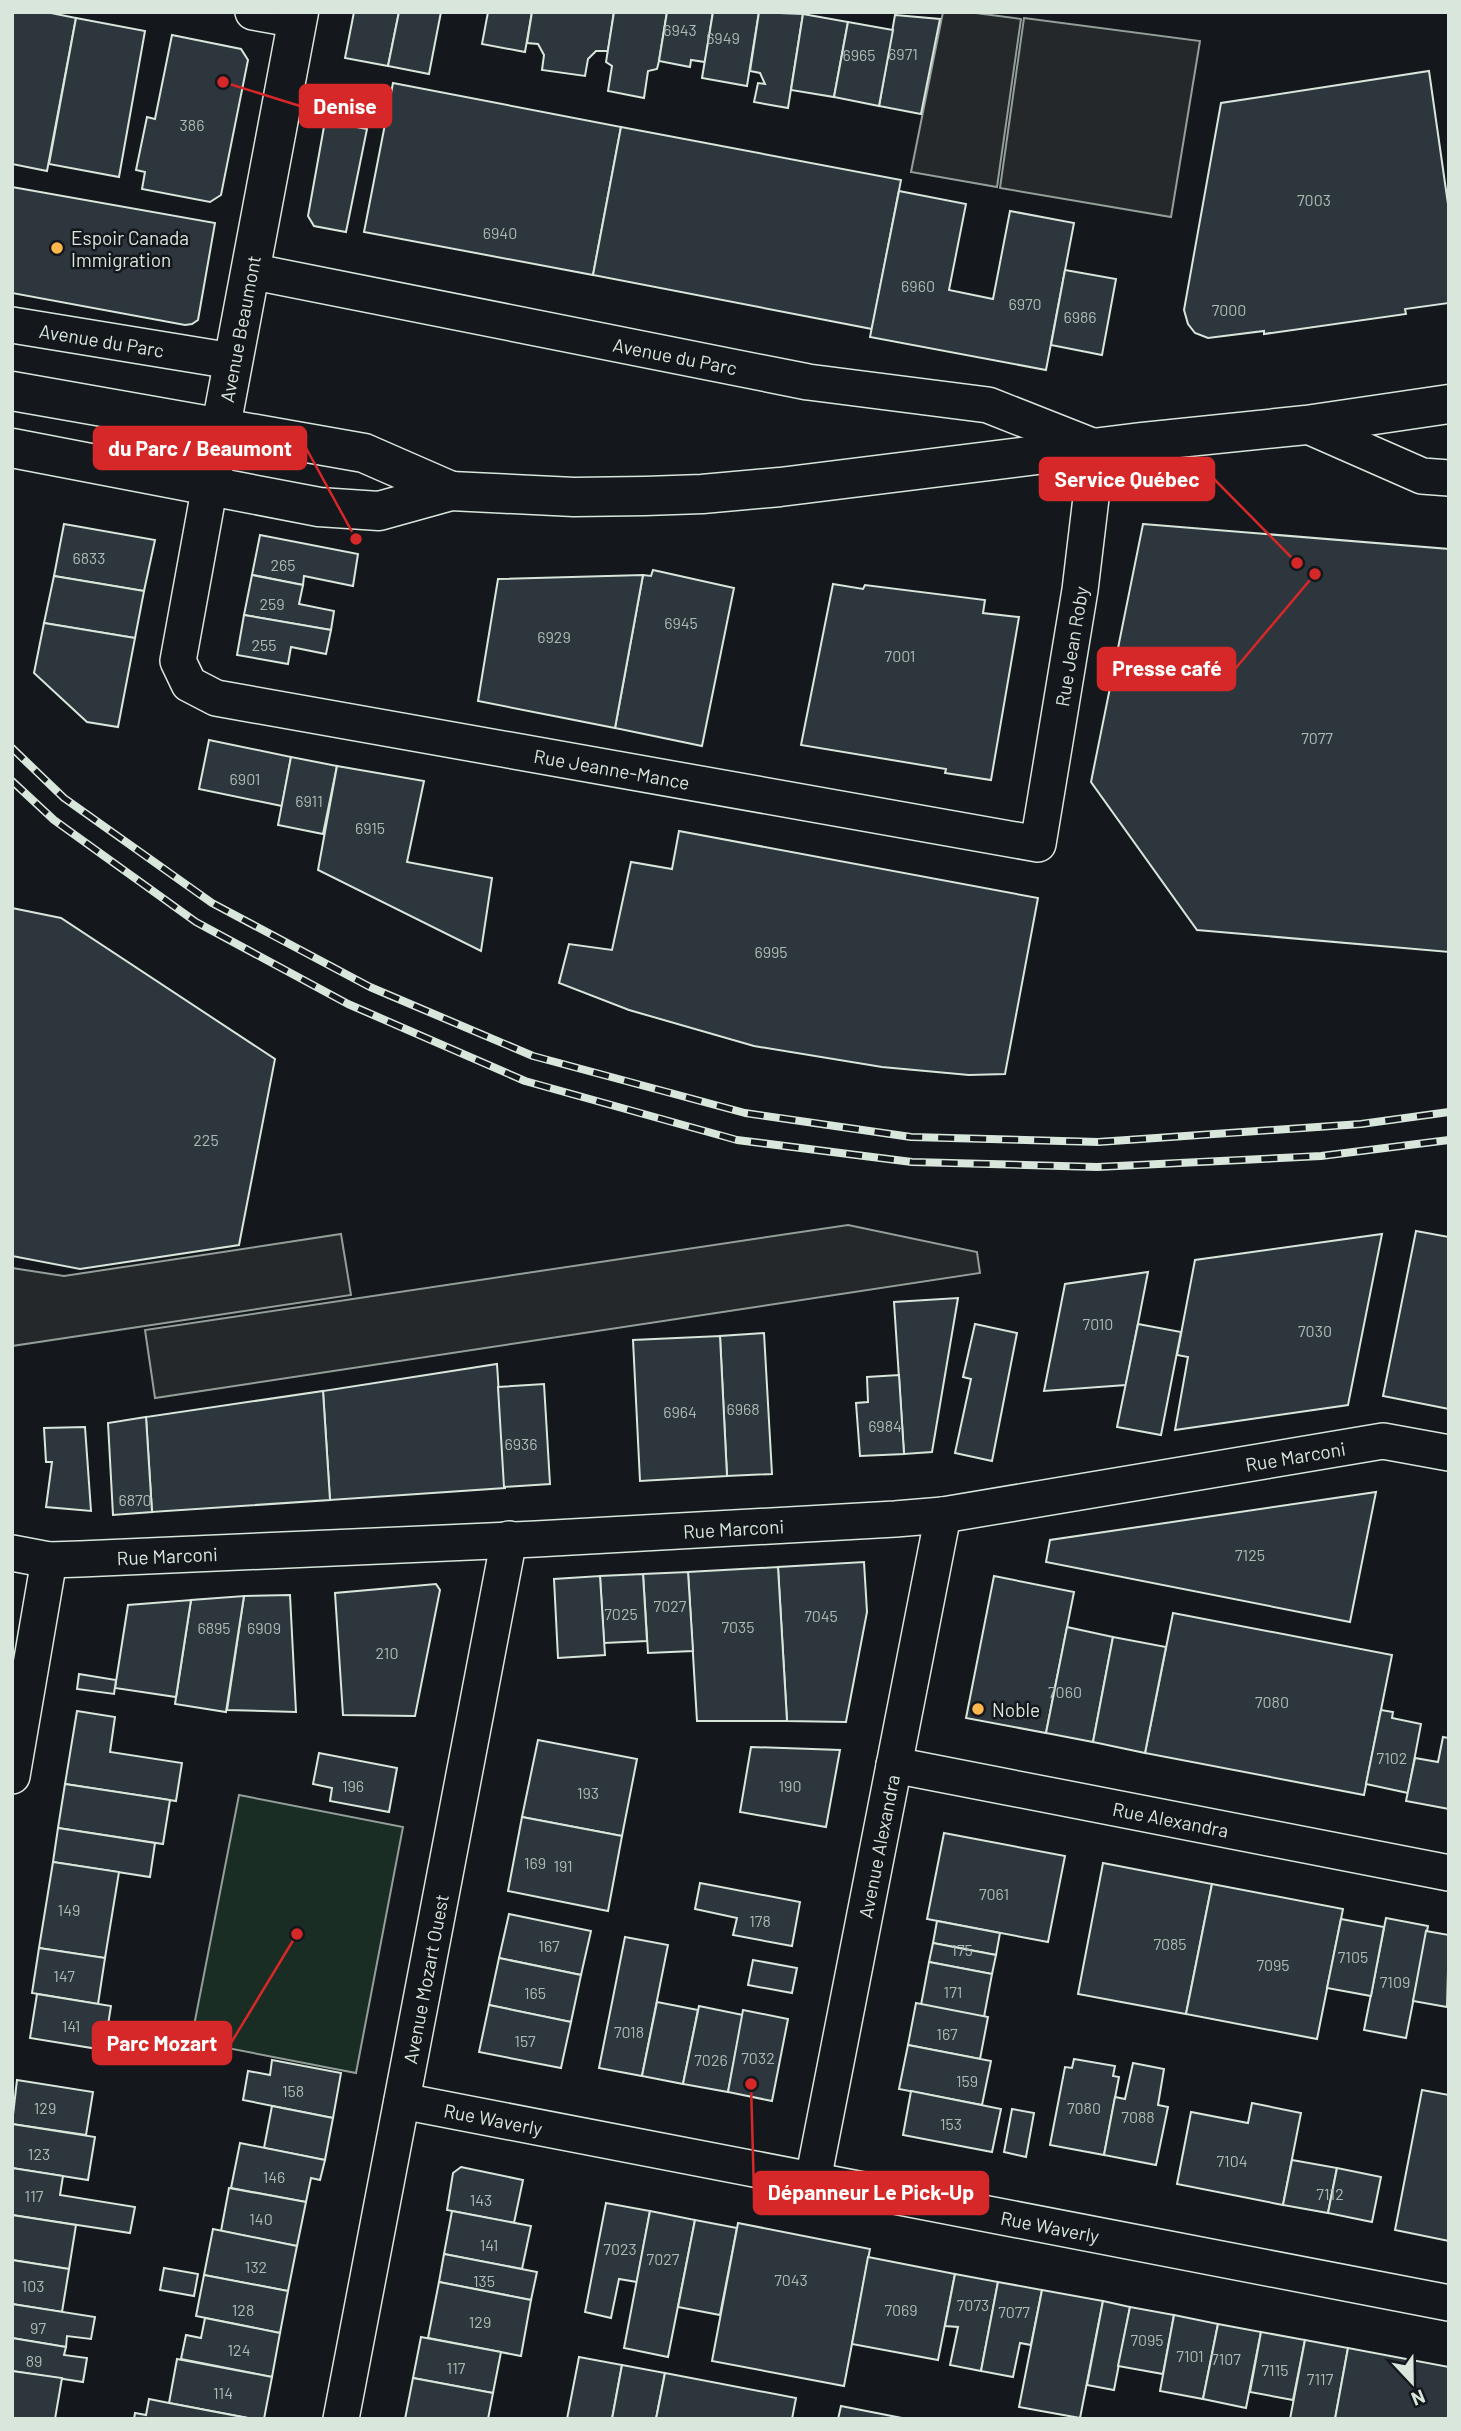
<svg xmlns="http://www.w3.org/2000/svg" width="1461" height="2431" font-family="Barlow,sans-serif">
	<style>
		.green { fill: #1a2d24; stroke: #939e99; stroke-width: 2 }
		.parking { fill: #24282b; stroke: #939e99; stroke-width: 2 }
		.building { fill: #2c363c; stroke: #d8e6dc; stroke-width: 2 }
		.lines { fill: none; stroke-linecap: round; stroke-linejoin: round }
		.minor-casing { stroke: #d8e6dc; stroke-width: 38 }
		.tertiary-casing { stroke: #d8e6dc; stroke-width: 41 }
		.secondary-casing { stroke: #d8e6dc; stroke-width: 41 }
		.minor { stroke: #14181c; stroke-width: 35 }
		.tertiary { stroke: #14181c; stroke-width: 38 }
		.secondary { stroke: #14181c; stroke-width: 38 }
		.rail-casing { stroke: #d8e6dc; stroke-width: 8 }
		.rail { stroke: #14181c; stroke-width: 5; stroke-dasharray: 16; stroke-linecap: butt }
		.poi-dot { fill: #ffb74d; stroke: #14181c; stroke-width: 2.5 }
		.labels { text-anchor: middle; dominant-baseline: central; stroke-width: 5; stroke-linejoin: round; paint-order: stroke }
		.number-label { font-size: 16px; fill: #adbab4 }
		.poi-label { font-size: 19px; fill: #d8e6dc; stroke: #14181c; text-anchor: start }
		.street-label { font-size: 19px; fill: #d8e6dc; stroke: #14181c }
		.leader { fill: none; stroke: #d62828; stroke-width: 2.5 }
		.callout-dot { fill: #d62828; stroke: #14181c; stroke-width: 2.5 }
		.callout { fill: #d62828; stroke: #d62828; stroke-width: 2.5 }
		.callout-label { font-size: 21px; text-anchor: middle; font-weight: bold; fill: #fff }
	</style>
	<rect width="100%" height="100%" fill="#14181c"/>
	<!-- green -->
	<path class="green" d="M239,1795l164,32 -47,246 -165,-32z"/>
	<!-- parking -->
	<g class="parking">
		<path d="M943,12h25l53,7 -24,168 -86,-15z"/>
		<path d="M1024,18l176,23 -29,176 -171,-29z"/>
		<path d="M848,1225l129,27 3,21 -825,125 -10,-68z"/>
		<path d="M341,1234l10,61 -339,51v-78l52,8z"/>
	</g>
	<!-- building -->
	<g class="building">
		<path d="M12,12h34l30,6 -29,153 -35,-7z"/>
		<path d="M354,12h45l-11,54 -43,-8z"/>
		<path d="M399,12h42l-12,62 -41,-8z"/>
		<path d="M488,12h44l-7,40 -43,-8z"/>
		<path d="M532,12h82l-6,39h-12l-8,8 -3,17 -43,-6 2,-15 -6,-11 -11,-1z"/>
		<path d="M614,12h53l-8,49 -2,8 -9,2 -4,27 -36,-7 4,-25 -6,-4z"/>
		<path d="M667,12h46l-8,50 -14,-2 -1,7 -31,-6z"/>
		<path d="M713,12h46l-12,74 -45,-8z"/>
		<path d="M759,12l44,2 -15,94 -34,-6 4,-19 7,1 -5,-11 -10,-2z"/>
		<path d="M803,14l45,8 -14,75 -43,-7z"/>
		<path d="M895,15l45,4 -19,95 -42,-8z"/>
		<path d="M76,18l69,13 -26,146 -70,-13z"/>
		<path d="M848,22l45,8 -14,76 -45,-9z"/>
		<path d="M172,35l69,14 7,11 -27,135 -11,7 -68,-13 3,-17 -9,-2 11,-53 8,2z"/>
		<path d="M1429,71l20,140v92l-44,6 1,5 -142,20v-3l-56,7 -13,-5 -7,-9 -4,-14 37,-207z"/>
		<path d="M393,83l228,44 -28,148 -229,-43z"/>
		<path d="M325,121l42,8 -21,103 -32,-6 -6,-10z"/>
		<path d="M621,127l280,53 -29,149 -279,-54z"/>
		<path d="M12,187l203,36 -17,97 -6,4 -7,1 -173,-32z"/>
		<path d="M899,191l67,13 -17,86 44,9 17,-88 64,12 -28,147 -176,-33z"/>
		<path d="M1065,270l51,9 -14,76 -51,-10z"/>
		<path d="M64,524l91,16 -11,51 -90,-15z"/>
		<path d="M1143,524l306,25v403l-252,-22 -106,-148z"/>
		<path d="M260,535l98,19 -5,32 -49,-10 -1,9 -51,-10z"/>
		<path d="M653,570l81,18 -32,158 -87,-18 28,-153 8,1z"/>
		<path d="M252,575l51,10 -4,19 35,7 -3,19 -87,-15z"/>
		<path d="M643,575l-28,153 -137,-27 20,-122z"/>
		<path d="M54,576l90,15 -9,47 -91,-15z"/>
		<path d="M833,584l30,5 2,-4 120,15 -2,13 36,4 -28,163 -46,-7 1,-4 -145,-24z"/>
		<path d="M244,615l87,15 -5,24 -35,-7 -3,17 -51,-9z"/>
		<path d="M44,623l91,15 -17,89 -31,-5 -53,-49z"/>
		<path d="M209,740l82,17 -9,49 -83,-17z"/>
		<path d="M291,757l46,9 -14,68 -45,-9z"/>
		<path d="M337,766l87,15 -17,81 85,16 -11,73 -163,-81z"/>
		<path d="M679,831l359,67 -33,176 -36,1 -87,-8 -128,-21 -125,-36 -70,-27 10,-39 43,6 19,-88 41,7z"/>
		<path d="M12,908l49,10 214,141 -36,186 -159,24 -68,-13z"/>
		<path d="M1416,1231l33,6v172l-66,-13z"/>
		<path d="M1382,1234l-34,171 -173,25 13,-73 -11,-2 18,-95z"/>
		<path d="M1148,1272l-22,113 -82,6 21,-107z"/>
		<path d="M958,1298l-26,154 -28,2 -10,-152z"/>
		<path d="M975,1324l42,9 -25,128 -37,-8 16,-74 -8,-2z"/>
		<path d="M1138,1324l43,8 -20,103 -44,-8z"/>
		<path d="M764,1333l8,141 -45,2 -7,-140z"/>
		<path d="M720,1336l7,140 -87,5 -7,-141z"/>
		<path d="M497,1364l8,124 -175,12 -7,-109z"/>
		<path d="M899,1375l5,79 -44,2 -4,-53 12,-1 -1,-25z"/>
		<path d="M544,1384l6,100 -46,3 -6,-100z"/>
		<path d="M323,1391l7,109 -178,12 -6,-95z"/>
		<path d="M146,1417l6,95 -39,3 -5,-92z"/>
		<path d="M85,1427l6,84 -45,-4 6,-45h-6l-2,-34z"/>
		<path d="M1376,1492l-26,130 -304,-60 4,-22z"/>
		<path d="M864,1562l3,50 -21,110 -59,-1 -9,-154z"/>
		<path d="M778,1567l9,154h-90l-9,-149z"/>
		<path d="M688,1572l5,79 -45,2 -5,-79z"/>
		<path d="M643,1574l4,67 -43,2 -4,-67z"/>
		<path d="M600,1576l5,79 -47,3 -4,-79z"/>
		<path d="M994,1576l80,16 -28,141 -80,-15z"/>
		<path d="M436,1584l4,6 -25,126 -72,-1 -8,-122z"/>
		<path d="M290,1595l6,117 -69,-2 17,-114z"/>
		<path d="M244,1596l-18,116 -51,-8 16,-104z"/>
		<path d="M191,1600l-15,97 -61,-9 13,-83z"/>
		<path d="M1173,1613l219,42 -28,140 -219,-42z"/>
		<path d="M1067,1627l46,10 -20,105 -47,-9z"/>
		<path d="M1113,1637l53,10 -21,106 -52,-11z"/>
		<path d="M79,1674l37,6 -2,14 -37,-5z"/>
		<path d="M1381,1710l12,2 -1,6 29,6 -13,69 -42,-9z"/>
		<path d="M77,1711l38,6 -5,35 72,11 -6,38 -111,-17z"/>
		<path d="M1443,1737l6,1v71l-43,-8 9,-43 23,4z"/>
		<path d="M538,1740l99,19 -15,77 -100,-19z"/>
		<path d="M751,1747l89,3 -14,77 -86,-15z"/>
		<path d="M319,1753l78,15 -8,44 -59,-11 2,-13 -19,-4z"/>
		<path d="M65,1784l105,16 -7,44 -105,-16z"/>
		<path d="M522,1817l100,19 -14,75 -100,-20z"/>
		<path d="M58,1828l97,15 -5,34 -97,-15z"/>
		<path d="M944,1833l121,23 -17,86 -121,-23z"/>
		<path d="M53,1862l66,10 -14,86 -66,-10z"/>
		<path d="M1103,1863l109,21 -26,130 -108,-20z"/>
		<path d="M700,1883l100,19 -8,44 -59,-11 4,-17 -42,-9z"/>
		<path d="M1212,1884l131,25 -26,130 -131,-25z"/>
		<path d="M509,1914l82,17 -10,44 -82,-17z"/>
		<path d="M1386,1918l42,8 -22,112 -42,-8z"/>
		<path d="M1341,1919l43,8 -13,69 -44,-8z"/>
		<path d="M937,1921l63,12 -4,22 -63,-12z"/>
		<path d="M1426,1931l23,4 -2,72 -34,-6z"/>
		<path d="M625,1937l43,8 -26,131 -43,-8z"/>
		<path d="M933,1943l63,12 -4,19 -63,-12z"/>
		<path d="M39,1948l66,10 -7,46 -66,-11z"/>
		<path d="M499,1958l82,17 -10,47 -82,-17z"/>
		<path d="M753,1960l44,8 -5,25 -44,-8z"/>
		<path d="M929,1962l63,12 -8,43 -63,-12z"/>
		<path d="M37,1994l74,12 -7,44 -74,-12z"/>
		<path d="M657,2002l41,8 -15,74 -41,-8z"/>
		<path d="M916,2003l72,14 -8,42 -72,-14z"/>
		<path d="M489,2005l82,17 -10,46 -82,-16z"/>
		<path d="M699,2006l44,9 -15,77 -45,-8z"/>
		<path d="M743,2010l45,9 -16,82 -44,-9z"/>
		<path d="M908,2045l83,16 -9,44 -83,-16z"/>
		<path d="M1074,2059l41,7 -2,10 6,1 -15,78 -54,-10 15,-78 7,1z"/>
		<path d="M272,2060l69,13 -8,45 -90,-18 5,-29 22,4z"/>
		<path d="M1133,2063l31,6 -6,36 10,2 -12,58 -52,-10 11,-58 10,2z"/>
		<path d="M17,2080l76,12 -7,43 -74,-11z"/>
		<path d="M1422,2090l27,5v146l-54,-11z"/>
		<path d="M911,2091l90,18 -9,43 -89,-17z"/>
		<path d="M1252,2103l49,10 -18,92 -106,-21 14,-72 57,11z"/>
		<path d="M272,2106l61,12 -8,42 -61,-12z"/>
		<path d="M1012,2109l22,4 -8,44 -22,-5z"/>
		<path d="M12,2124l83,13 -7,43 -76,-12z"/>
		<path d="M240,2143l85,17 -5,20 -9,-2 -5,24 -75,-14z"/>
		<path d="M1292,2160l45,8 -9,45 -45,-8z"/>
		<path d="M461,2167l62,13 -9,43 -67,-13 6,-37z"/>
		<path d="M12,2168l51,8 -3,19 75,12 -5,26 -118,-18z"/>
		<path d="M1337,2168l44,9 -9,45 -44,-9z"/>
		<path d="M229,2188l77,14 -9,44 -76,-15z"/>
		<path d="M606,2203l44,8 -13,71 -18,-3 -8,39 -26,-6z"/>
		<path d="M452,2211l79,15 -9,43 -78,-15z"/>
		<path d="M650,2211l45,9 -27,137 -44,-9z"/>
		<path d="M12,2215l64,10 -7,44 -57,-9z"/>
		<path d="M695,2220l42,8 -17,87 -42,-8z"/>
		<path d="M738,2223l132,26 -26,137 -132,-25z"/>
		<path d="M213,2229l84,17 -9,45 -84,-16z"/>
		<path d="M444,2254l93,18 -6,28 -92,-18z"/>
		<path d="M868,2257l87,17 -17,86 -86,-16z"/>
		<path d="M12,2260l57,9 -7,43 -50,-8z"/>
		<path d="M164,2268l34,6 -4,22 -34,-6z"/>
		<path d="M955,2274l43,8 -17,89 -31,-6 8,-38 -13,-1z"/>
		<path d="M204,2275l84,16 -8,42 -84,-17z"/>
		<path d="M439,2282l92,18 -10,56 -93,-18z"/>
		<path d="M998,2282l44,8 -11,55 -11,-2 -7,34 -32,-6z"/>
		<path d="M1042,2290l61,11 -23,117 -61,-11z"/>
		<path d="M1103,2301l27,6 -16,83 -27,-5z"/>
		<path d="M12,2304l83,13 -4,22 -24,-3 -1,11 -54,-9z"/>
		<path d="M1130,2307l44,8 -11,59 -45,-8z"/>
		<path d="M1174,2315l44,9 -15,75 -43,-8z"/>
		<path d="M205,2318l75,15 -8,44 -91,-18 5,-24 15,3z"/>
		<path d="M1218,2324l43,8 -15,76 -43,-9z"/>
		<path d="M1261,2332l44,8 -12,60 -43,-8z"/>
		<path d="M421,2337l80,15 -8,41 -80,-15z"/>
		<path d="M12,2338l54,9 -2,8 23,3 -4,24 -71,-11z"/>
		<path d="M1305,2340l43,8 -13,71h-45z"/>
		<path d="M1348,2348l101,19v52h-114z"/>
		<path d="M579,2357l43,8 -10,54h-45z"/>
		<path d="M177,2359l95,18 -8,42h-11l-84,-16z"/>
		<path d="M622,2365l43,8 -9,46h-44z"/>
		<path d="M12,2371l50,7 -7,41h-43z"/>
		<path d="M665,2373l131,25 -4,21h-136z"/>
		<path d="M413,2378l80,15 -5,26h-83z"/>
		<path d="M149,2399l20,4 84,16h-119l1,-6 11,2z"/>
		<path d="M841,2406l66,13h-69z"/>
	</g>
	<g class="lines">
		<defs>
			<g id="minor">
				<path d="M253,12l45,8"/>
				<path id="s1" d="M12,325l220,36"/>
				<path d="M1306,425l116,51 27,2"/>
				<path id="s2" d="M210,485l-32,176 11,23 27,14 822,146 42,-254 17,-142 -109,-43 -180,-23 -558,-111"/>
				<path id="s3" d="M12,1553l37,7 31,-1 456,-20 359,-20 48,-4 440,-74 66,12"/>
				<path id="s4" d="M894,1765l555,108"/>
				<path d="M12,1776l37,-216"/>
				<path id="s5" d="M402,2101l1047,202"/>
				<path id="s6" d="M813,2180l130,-665"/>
				<path id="s7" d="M341,2419l168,-880"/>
			</g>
			<g id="tertiary">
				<path id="s8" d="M210,485l89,-473"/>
			</g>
			<g id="secondary">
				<path d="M12,391l352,62 87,38"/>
				<path d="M12,448l307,59 60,4 72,-20 123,6 71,-1 57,-2 78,-7 361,-45 165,-17 143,-21"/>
			</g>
		</defs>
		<!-- minor casing -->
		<use href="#minor" class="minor-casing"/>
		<!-- tertiary casing -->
		<use href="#tertiary" class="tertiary-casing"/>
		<!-- secondary casing -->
		<use href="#secondary" class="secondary-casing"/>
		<!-- minor -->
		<use href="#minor" class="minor"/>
		<!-- tertiary -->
		<use href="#tertiary" class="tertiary"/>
		<!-- secondary -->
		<use href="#secondary" class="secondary"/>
		<defs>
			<g id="rail">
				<path d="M12,748l52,50 148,105 158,84 163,69 212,57 166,24 187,5 263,-18 88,-12"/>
				<path d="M12,781l42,39 142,102 152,82 177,77 212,59 175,22 185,5 224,-11 128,-16"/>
			</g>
		</defs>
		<!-- rail casing -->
		<use href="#rail" class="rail-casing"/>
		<!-- rail -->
		<use href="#rail" class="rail"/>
	</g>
	<!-- markers -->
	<g class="poi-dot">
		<circle cx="57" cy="248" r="7"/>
		<circle cx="978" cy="1709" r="7"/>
	</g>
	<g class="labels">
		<!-- number labels -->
		<g class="number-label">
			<text x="680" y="29">6943</text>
			<text x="723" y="37">6949</text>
			<text x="903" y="53">6971</text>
			<text x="859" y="54">6965</text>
			<text x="192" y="124">386</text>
			<text x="1314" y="199">7003</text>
			<text x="500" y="232">6940</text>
			<text x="918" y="285">6960</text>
			<text x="1025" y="303">6970</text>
			<text x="1229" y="309">7000</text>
			<text x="1080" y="316">6986</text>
			<text x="89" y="557">6833</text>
			<text x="283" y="564">265</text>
			<text x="272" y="603">259</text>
			<text x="681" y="622">6945</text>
			<text x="554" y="636">6929</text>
			<text x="264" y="644">255</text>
			<text x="900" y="655">7001</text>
			<text x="1317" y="737">7077</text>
			<text x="245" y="778">6901</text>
			<text x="309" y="800">6911</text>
			<text x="370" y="827">6915</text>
			<text x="771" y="951">6995</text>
			<text x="206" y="1139">225</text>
			<text x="1098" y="1323">7010</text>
			<text x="1315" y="1330">7030</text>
			<text x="743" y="1408">6968</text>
			<text x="680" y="1411">6964</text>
			<text x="885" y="1425">6984</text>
			<text x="521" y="1443">6936</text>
			<text x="135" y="1499">6870</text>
			<text x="1250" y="1554">7125</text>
			<text x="670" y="1605">7027</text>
			<text x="621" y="1613">7025</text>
			<text x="821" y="1615">7045</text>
			<text x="738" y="1626">7035</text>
			<text x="214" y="1627">6895</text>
			<text x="264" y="1627">6909</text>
			<text x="387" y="1652">210</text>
			<text x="1065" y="1691">7060</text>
			<text x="1272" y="1701">7080</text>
			<text x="1392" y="1757">7102</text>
			<text x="353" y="1785">196</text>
			<text x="790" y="1785">190</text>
			<text x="588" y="1792">193</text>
			<text x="535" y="1862">169</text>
			<text x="563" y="1865">191</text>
			<text x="994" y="1893">7061</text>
			<text x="69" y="1909">149</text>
			<text x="760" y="1920">178</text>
			<text x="1170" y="1943">7085</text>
			<text x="549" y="1945">167</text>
			<text x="962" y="1949">175</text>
			<text x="1353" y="1956">7105</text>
			<text x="1273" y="1964">7095</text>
			<text x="64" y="1975">147</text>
			<text x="1395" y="1981">7109</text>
			<text x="953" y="1991">171</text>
			<text x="535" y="1992">165</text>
			<text x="71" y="2025">141</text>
			<text x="629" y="2031">7018</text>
			<text x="947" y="2033">167</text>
			<text x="525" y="2040">157</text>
			<text x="758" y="2057">7032</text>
			<text x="711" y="2059">7026</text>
			<text x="967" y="2080">159</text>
			<text x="293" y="2090">158</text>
			<text x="45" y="2107">129</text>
			<text x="1084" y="2107">7080</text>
			<text x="1138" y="2116">7088</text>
			<text x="951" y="2123">153</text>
			<text x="39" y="2153">123</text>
			<text x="1232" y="2160">7104</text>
			<text x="274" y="2176">146</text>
			<text x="1330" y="2193">7112</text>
			<text x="34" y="2195">117</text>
			<text x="481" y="2199">143</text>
			<text x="261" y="2218">140</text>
			<text x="489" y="2244">141</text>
			<text x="620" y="2248">7023</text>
			<text x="663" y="2258">7027</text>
			<text x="256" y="2266">132</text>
			<text x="791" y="2279">7043</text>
			<text x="484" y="2280">135</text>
			<text x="33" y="2285">103</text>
			<text x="973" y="2304">7073</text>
			<text x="243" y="2309">128</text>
			<text x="901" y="2309">7069</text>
			<text x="1014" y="2311">7077</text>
			<text x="480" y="2321">129</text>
			<text x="38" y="2327">97</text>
			<text x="1147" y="2339">7095</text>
			<text x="239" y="2349">124</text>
			<text x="1190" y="2355">7101</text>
			<text x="1226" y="2358">7107</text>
			<text x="34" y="2360">89</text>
			<text x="456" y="2367">117</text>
			<text x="1275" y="2369">7115</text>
			<text x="1320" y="2378">7117</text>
			<text x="223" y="2392">114</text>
		</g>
		<!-- poi labels -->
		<g class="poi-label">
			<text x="71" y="237">Espoir Canada<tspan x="71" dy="22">Immigration</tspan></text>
			<text x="992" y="1709">Noble</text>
		</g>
		<!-- street labels -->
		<g class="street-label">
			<text stroke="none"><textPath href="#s8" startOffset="159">Avenue Beaumont</textPath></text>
			<text stroke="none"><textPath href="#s1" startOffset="91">Avenue du Parc</textPath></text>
			<text transform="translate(675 356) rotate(11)">Avenue du Parc</text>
			<text stroke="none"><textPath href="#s2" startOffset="1270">Rue Jean Roby</textPath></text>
			<text stroke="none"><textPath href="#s2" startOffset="637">Rue Jeanne-Mance</textPath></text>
			<text stroke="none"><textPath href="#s3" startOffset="1290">Rue Marconi</textPath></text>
			<text stroke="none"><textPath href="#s3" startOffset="723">Rue Marconi</textPath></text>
			<text stroke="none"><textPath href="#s3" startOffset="156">Rue Marconi</textPath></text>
			<text stroke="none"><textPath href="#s4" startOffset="282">Rue Alexandra</textPath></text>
			<text stroke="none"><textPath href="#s6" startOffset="340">Avenue Alexandra</textPath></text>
			<text stroke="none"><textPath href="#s7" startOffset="448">Avenue Mozart Ouest</textPath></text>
			<text stroke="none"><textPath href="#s5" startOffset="93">Rue Waverly</textPath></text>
			<text stroke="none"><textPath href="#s5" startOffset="660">Rue Waverly</textPath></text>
		</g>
	</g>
	<!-- callouts -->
	<path class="leader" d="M223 82L300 106M356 539L306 448M1297 563L1214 479M1315 574L1235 669M297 1934L231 2043M751 2084L754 2193"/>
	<g class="callout-dot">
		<circle cx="223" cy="82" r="7"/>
		<circle cx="356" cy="539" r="7"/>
		<circle cx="1297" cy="563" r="7"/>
		<circle cx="1315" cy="574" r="7"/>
		<circle cx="297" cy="1934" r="7"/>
		<circle cx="751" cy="2084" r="7"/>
	</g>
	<g class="callout">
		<rect x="300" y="85" width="91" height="42" rx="7"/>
		<rect x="94" y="427" width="212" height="42" rx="7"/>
		<rect x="1040" y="458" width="174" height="42" rx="7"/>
		<rect x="1098" y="648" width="137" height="42" rx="7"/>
		<rect x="93" y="2022" width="138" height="42" rx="7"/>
		<rect x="754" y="2172" width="234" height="42" rx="7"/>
	</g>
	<g class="callout-label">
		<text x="345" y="114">Denise</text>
		<text x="200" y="456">du Parc / Beaumont</text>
		<text x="1127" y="487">Service Québec</text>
		<text x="1167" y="676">Presse café</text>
		<text x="162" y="2051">Parc Mozart</text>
		<text x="871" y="2200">Dépanneur Le Pick-Up</text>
	</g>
	<!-- border -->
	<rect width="1461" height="2431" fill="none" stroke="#d8e6dc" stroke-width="28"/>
	<!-- north arrow -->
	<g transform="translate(1412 2382) rotate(158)" stroke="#14181c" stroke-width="5" paint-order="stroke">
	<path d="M0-5L12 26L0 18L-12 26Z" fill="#d8e6dc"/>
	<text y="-10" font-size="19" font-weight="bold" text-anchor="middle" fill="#d8e6dc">N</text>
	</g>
</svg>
